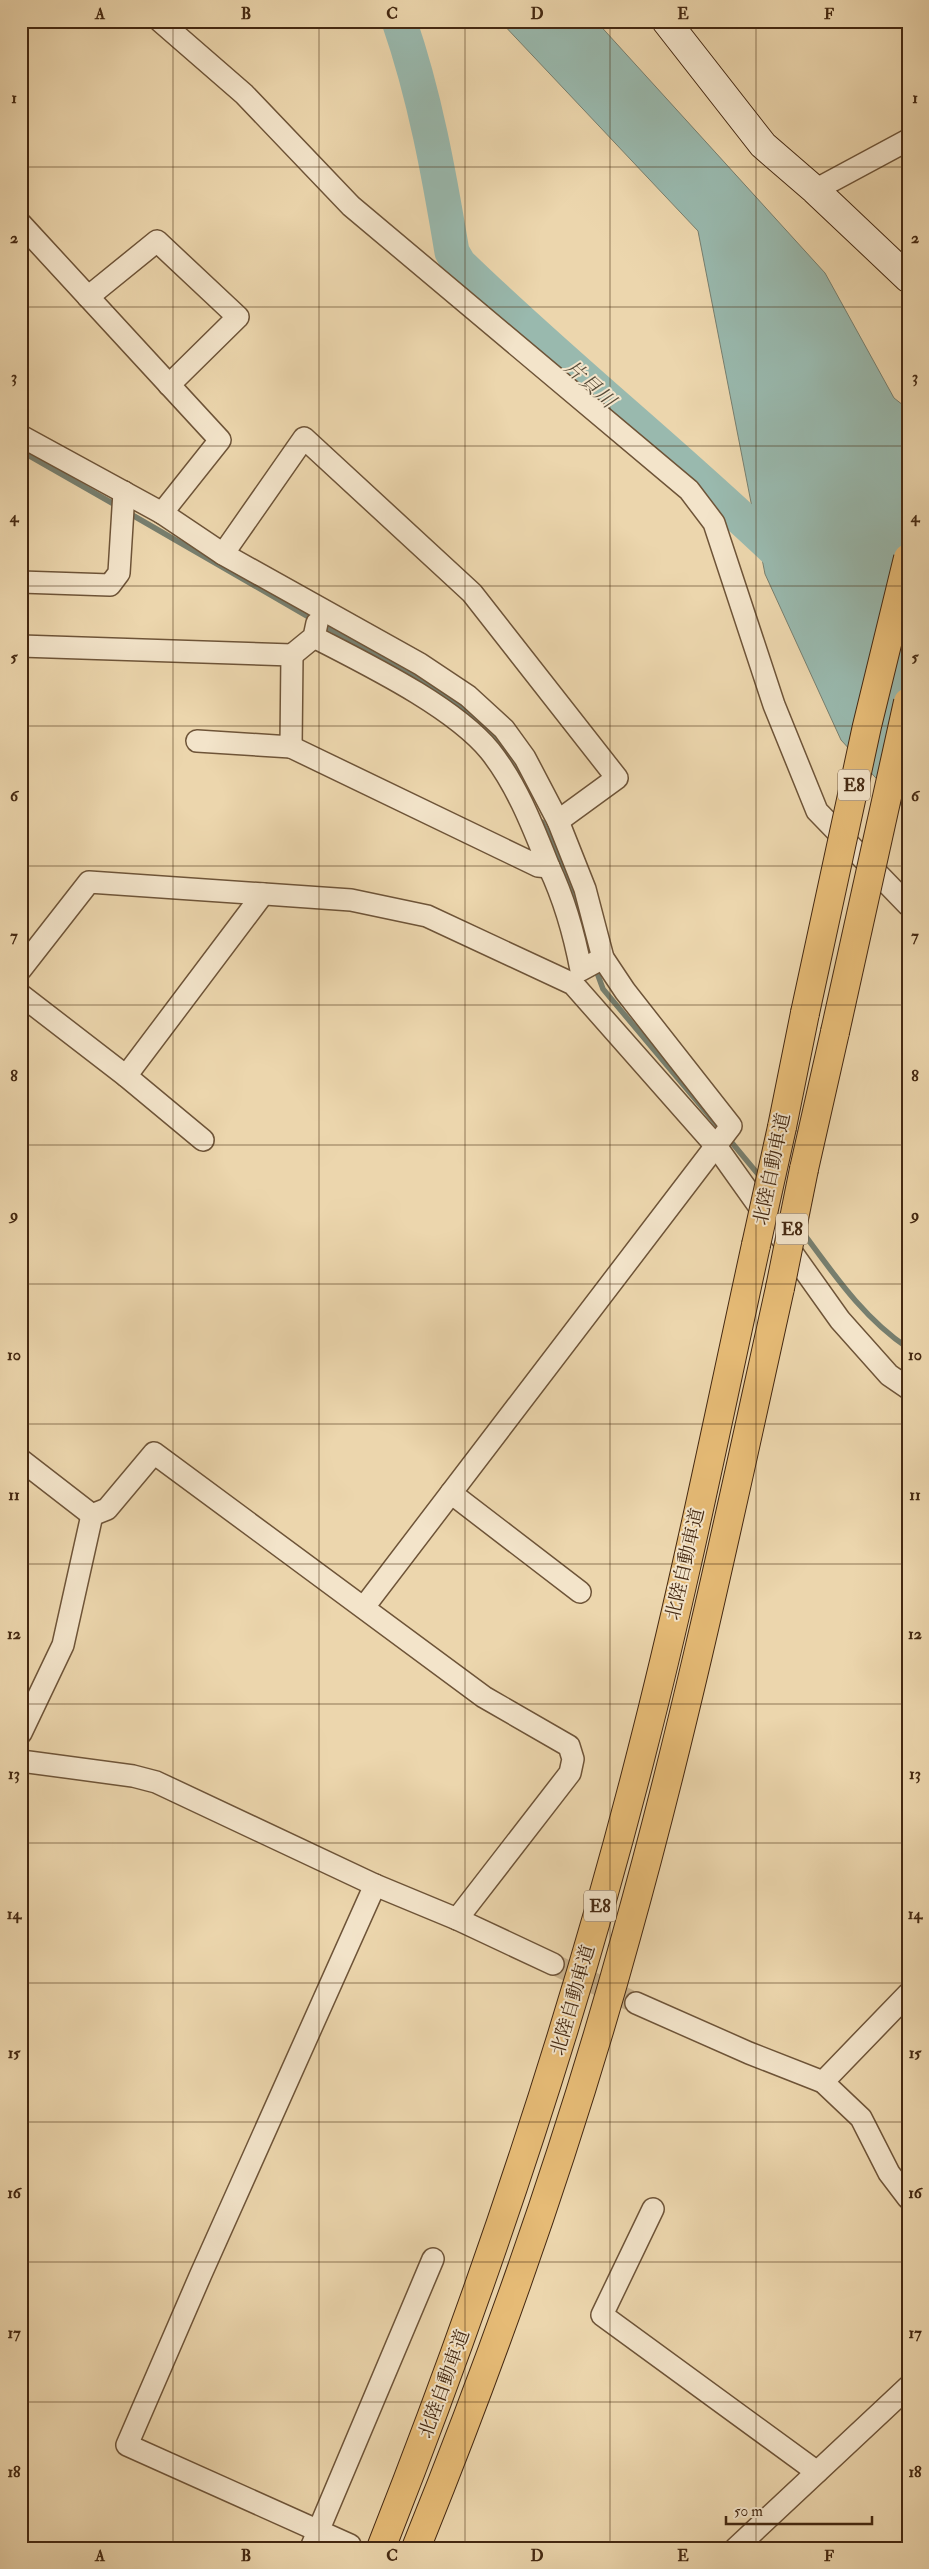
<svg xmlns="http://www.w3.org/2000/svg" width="929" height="2569" font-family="'IM FELL Double Pica','Noto Serif JP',serif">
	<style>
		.water { fill: #99b9ae; stroke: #777f6f }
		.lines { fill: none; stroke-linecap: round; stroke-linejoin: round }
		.stream { stroke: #777f6f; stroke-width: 5.5 }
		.river { stroke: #99b9ae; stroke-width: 35 }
		.minor-tunnel { stroke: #cab38e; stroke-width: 21; stroke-dasharray: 21 11; stroke-linecap: butt }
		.minor-casing { stroke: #6e5438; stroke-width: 24 }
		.secondary-casing { stroke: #442811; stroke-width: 30 }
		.motorway-casing { stroke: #442811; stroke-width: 30 }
		.minor { stroke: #f3e4ca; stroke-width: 21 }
		.secondary { stroke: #f3e4ca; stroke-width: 28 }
		.motorway { stroke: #e6bb76; stroke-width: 28 }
		.motorway-bridge-casing { stroke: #442811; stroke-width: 30; stroke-linecap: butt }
		.motorway-bridge { stroke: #e6bb76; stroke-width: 28 }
		.grid { fill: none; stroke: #442811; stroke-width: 1; stroke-opacity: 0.55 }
		.labels { text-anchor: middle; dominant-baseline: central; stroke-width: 4; stroke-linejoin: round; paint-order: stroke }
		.shield { fill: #f3e4ca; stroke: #786048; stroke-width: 1 }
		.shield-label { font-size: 18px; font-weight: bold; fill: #442811 }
		.street-label { font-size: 19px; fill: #442811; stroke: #f3e4ca }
		.water-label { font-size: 20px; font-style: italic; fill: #594c38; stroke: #f3e4ca }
		.neatline { fill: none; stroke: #442811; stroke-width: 2 }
		.grid-label { font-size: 16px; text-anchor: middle; font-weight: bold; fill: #442811 }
	</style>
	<rect width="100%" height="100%" fill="#ecd6ad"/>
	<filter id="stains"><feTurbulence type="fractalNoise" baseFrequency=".004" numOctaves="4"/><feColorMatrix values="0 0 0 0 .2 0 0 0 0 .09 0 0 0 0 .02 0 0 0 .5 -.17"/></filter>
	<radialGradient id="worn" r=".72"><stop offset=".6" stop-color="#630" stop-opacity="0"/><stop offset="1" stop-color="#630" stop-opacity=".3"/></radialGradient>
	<!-- water -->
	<path class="water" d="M500,21h96l229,252 69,125 14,11v404l-67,-73 -76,-166 -67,-343z"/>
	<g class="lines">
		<!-- stream -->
		<g class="stream">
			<path d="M21,451l98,56"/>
			<path d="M127,512l187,108"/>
			<path d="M322,624l97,56 39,25 30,24 30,45"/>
			<path d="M542,822l25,50 12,46"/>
			<path d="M583,932l9,27"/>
			<path d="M595,967l8,22 119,142"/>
			<path d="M728,1138l34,41"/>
			<path d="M801,1230c32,43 62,88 107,118"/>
		</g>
		<!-- river -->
		<path class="river" d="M399,21c26,75 40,153 53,231l7,12c107,104 225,197 332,301"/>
		<!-- minor-tunnel -->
		<path class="minor-tunnel" d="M553,1964l83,39"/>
		<defs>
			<g id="minor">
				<path d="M160,21l84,73 107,112 338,284 25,33 60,182 43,106 91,94"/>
				<path d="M815,190l93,-50"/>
				<path d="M21,224l199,216 -58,73"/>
				<path d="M88,297l69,-56 81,76 -69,68"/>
				<path d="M21,436l141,77 61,41 197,110 48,32 36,33 21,29 33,63 27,68 18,69 22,33 106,135 -367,481"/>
				<path d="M223,554l81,-116 168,155 145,185 -59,43"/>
				<path d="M21,582l89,3 9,-12 5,-81"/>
				<path d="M21,646l271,9 22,-18 3,-14"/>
				<path d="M197,741l94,6 1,-92"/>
				<path d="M291,747l247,119 11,1c-16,-40 -32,-82 -59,-116 -37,-45 -124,-87 -176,-114"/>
				<path d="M549,867c16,34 25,66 32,103l22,-12"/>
				<path d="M21,969l68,-87 262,18 76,16 146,68 143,162 124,174 49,55 19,13"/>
				<path d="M21,995l105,81 137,-182"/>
				<path d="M126,1076l77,64"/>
				<path d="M21,1460l71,55"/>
				<path d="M451,1493l129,99"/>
				<path d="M92,1515l15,-6 47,-56 330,244 85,49 4,13 -3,14 -113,146"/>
				<path d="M21,1733l42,-88 29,-130"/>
				<path d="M21,1761l112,15 23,6 219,103 82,34 96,45"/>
				<path d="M636,2003l113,50 74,29 38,36 28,55 19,25"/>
				<path d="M823,2082l85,-88"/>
				<path d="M653,2209l-51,106 215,157"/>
				<path d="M350,2545l-223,-100 74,-171 174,-389"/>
				<path d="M311,2548l122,-289"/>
				<path d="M736,2548l172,-161"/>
			</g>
			<path id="secondary" d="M666,21l97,124 52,45 93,88"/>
			<g id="motorway">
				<path d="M782,1127l23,-114"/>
				<path d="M804,1169l31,-137"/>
				<path d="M381,2548c103,-261 192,-525 261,-797 43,-167 77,-337 114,-506"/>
				<path d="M416,2548c81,-200 153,-404 210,-611 60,-214 106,-432 154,-649"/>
			</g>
		</defs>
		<!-- minor casing -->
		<use href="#minor" class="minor-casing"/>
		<!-- secondary casing -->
		<use href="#secondary" class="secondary-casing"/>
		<!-- motorway casing -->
		<use href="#motorway" class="motorway-casing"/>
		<!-- minor -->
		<use href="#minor" class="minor"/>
		<!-- secondary -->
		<use href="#secondary" class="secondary"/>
		<!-- motorway -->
		<use href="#motorway" class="motorway"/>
		<defs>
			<g id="motorway-bridge">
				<path d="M805,1013l62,-287 41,-168"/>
				<path d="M835,1032l73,-330"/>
				<path d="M756,1245l26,-118"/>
				<path d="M780,1288l24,-119"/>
			</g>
		</defs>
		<!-- motorway-bridge casing -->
		<use href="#motorway-bridge" class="motorway-bridge-casing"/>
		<!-- motorway-bridge -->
		<use href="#motorway-bridge" class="motorway-bridge"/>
	</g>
	<!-- grid -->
	<path class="grid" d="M173,21v2527M319,21v2527M465,21v2527M610,21v2527M756,21v2527M21,167h887M21,307h887M21,446h887M21,586h887M21,726h887M21,866h887M21,1005h887M21,1145h887M21,1284h887M21,1424h887M21,1564h887M21,1704h887M21,1843h887M21,1983h887M21,2122h887M21,2262h887M21,2402h887"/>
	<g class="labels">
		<!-- shield labels -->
		<g class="shield">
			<rect x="838" y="769.5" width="32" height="31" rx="4"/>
			<rect x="776" y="1213.5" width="32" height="31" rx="4"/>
			<rect x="584" y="1890.5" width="32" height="31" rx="4"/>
		</g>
		<g class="shield-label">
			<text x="854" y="785">E8</text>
			<text x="792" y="1229">E8</text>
			<text x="600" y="1906">E8</text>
		</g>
		<!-- street labels -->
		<g class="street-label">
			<text transform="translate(772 1169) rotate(-78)">北陸自動車道</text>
			<text transform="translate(685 1564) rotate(-77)">北陸自動車道</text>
			<text transform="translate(573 2000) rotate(-74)">北陸自動車道</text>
			<text transform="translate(444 2384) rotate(-70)">北陸自動車道</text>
		</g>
		<!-- water labels -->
		<g class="water-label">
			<text transform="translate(590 384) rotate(42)">片貝川</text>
		</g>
	</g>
	<!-- margin -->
	<rect width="929" height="2569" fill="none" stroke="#ecd6ad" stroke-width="55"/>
	<!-- scale -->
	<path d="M726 2516v8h146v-8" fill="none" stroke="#442811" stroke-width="2.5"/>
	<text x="734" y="2516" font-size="15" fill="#442811" stroke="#f3e4ca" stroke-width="4" paint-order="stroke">50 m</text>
	<rect x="28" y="28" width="874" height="2514" class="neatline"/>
	<g class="grid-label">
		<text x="100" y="19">A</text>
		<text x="246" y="19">B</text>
		<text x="392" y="19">C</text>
		<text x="537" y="19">D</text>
		<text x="683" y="19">E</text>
		<text x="829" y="19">F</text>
		<text x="14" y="103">1</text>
		<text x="915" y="103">1</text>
		<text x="14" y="243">2</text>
		<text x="915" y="243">2</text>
		<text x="14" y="382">3</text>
		<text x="915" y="382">3</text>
		<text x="14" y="522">4</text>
		<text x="915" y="522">4</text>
		<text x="14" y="662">5</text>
		<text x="915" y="662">5</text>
		<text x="14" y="801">6</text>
		<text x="915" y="801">6</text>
		<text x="14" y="941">7</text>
		<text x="915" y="941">7</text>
		<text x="14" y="1081">8</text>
		<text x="915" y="1081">8</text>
		<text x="14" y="1220">9</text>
		<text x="915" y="1220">9</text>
		<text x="14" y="1360">10</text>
		<text x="915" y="1360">10</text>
		<text x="14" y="1500">11</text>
		<text x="915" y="1500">11</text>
		<text x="14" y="1639">12</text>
		<text x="915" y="1639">12</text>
		<text x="14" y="1779">13</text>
		<text x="915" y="1779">13</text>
		<text x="14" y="1919">14</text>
		<text x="915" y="1919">14</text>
		<text x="14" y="2058">15</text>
		<text x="915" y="2058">15</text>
		<text x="14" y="2198">16</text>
		<text x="915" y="2198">16</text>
		<text x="14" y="2338">17</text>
		<text x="915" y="2338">17</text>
		<text x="14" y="2477">18</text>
		<text x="915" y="2477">18</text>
		<text x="100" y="2561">A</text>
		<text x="246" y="2561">B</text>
		<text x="392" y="2561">C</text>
		<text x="537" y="2561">D</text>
		<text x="683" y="2561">E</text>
		<text x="829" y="2561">F</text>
	</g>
	<rect width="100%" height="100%" filter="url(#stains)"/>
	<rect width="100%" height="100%" fill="url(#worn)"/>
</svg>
